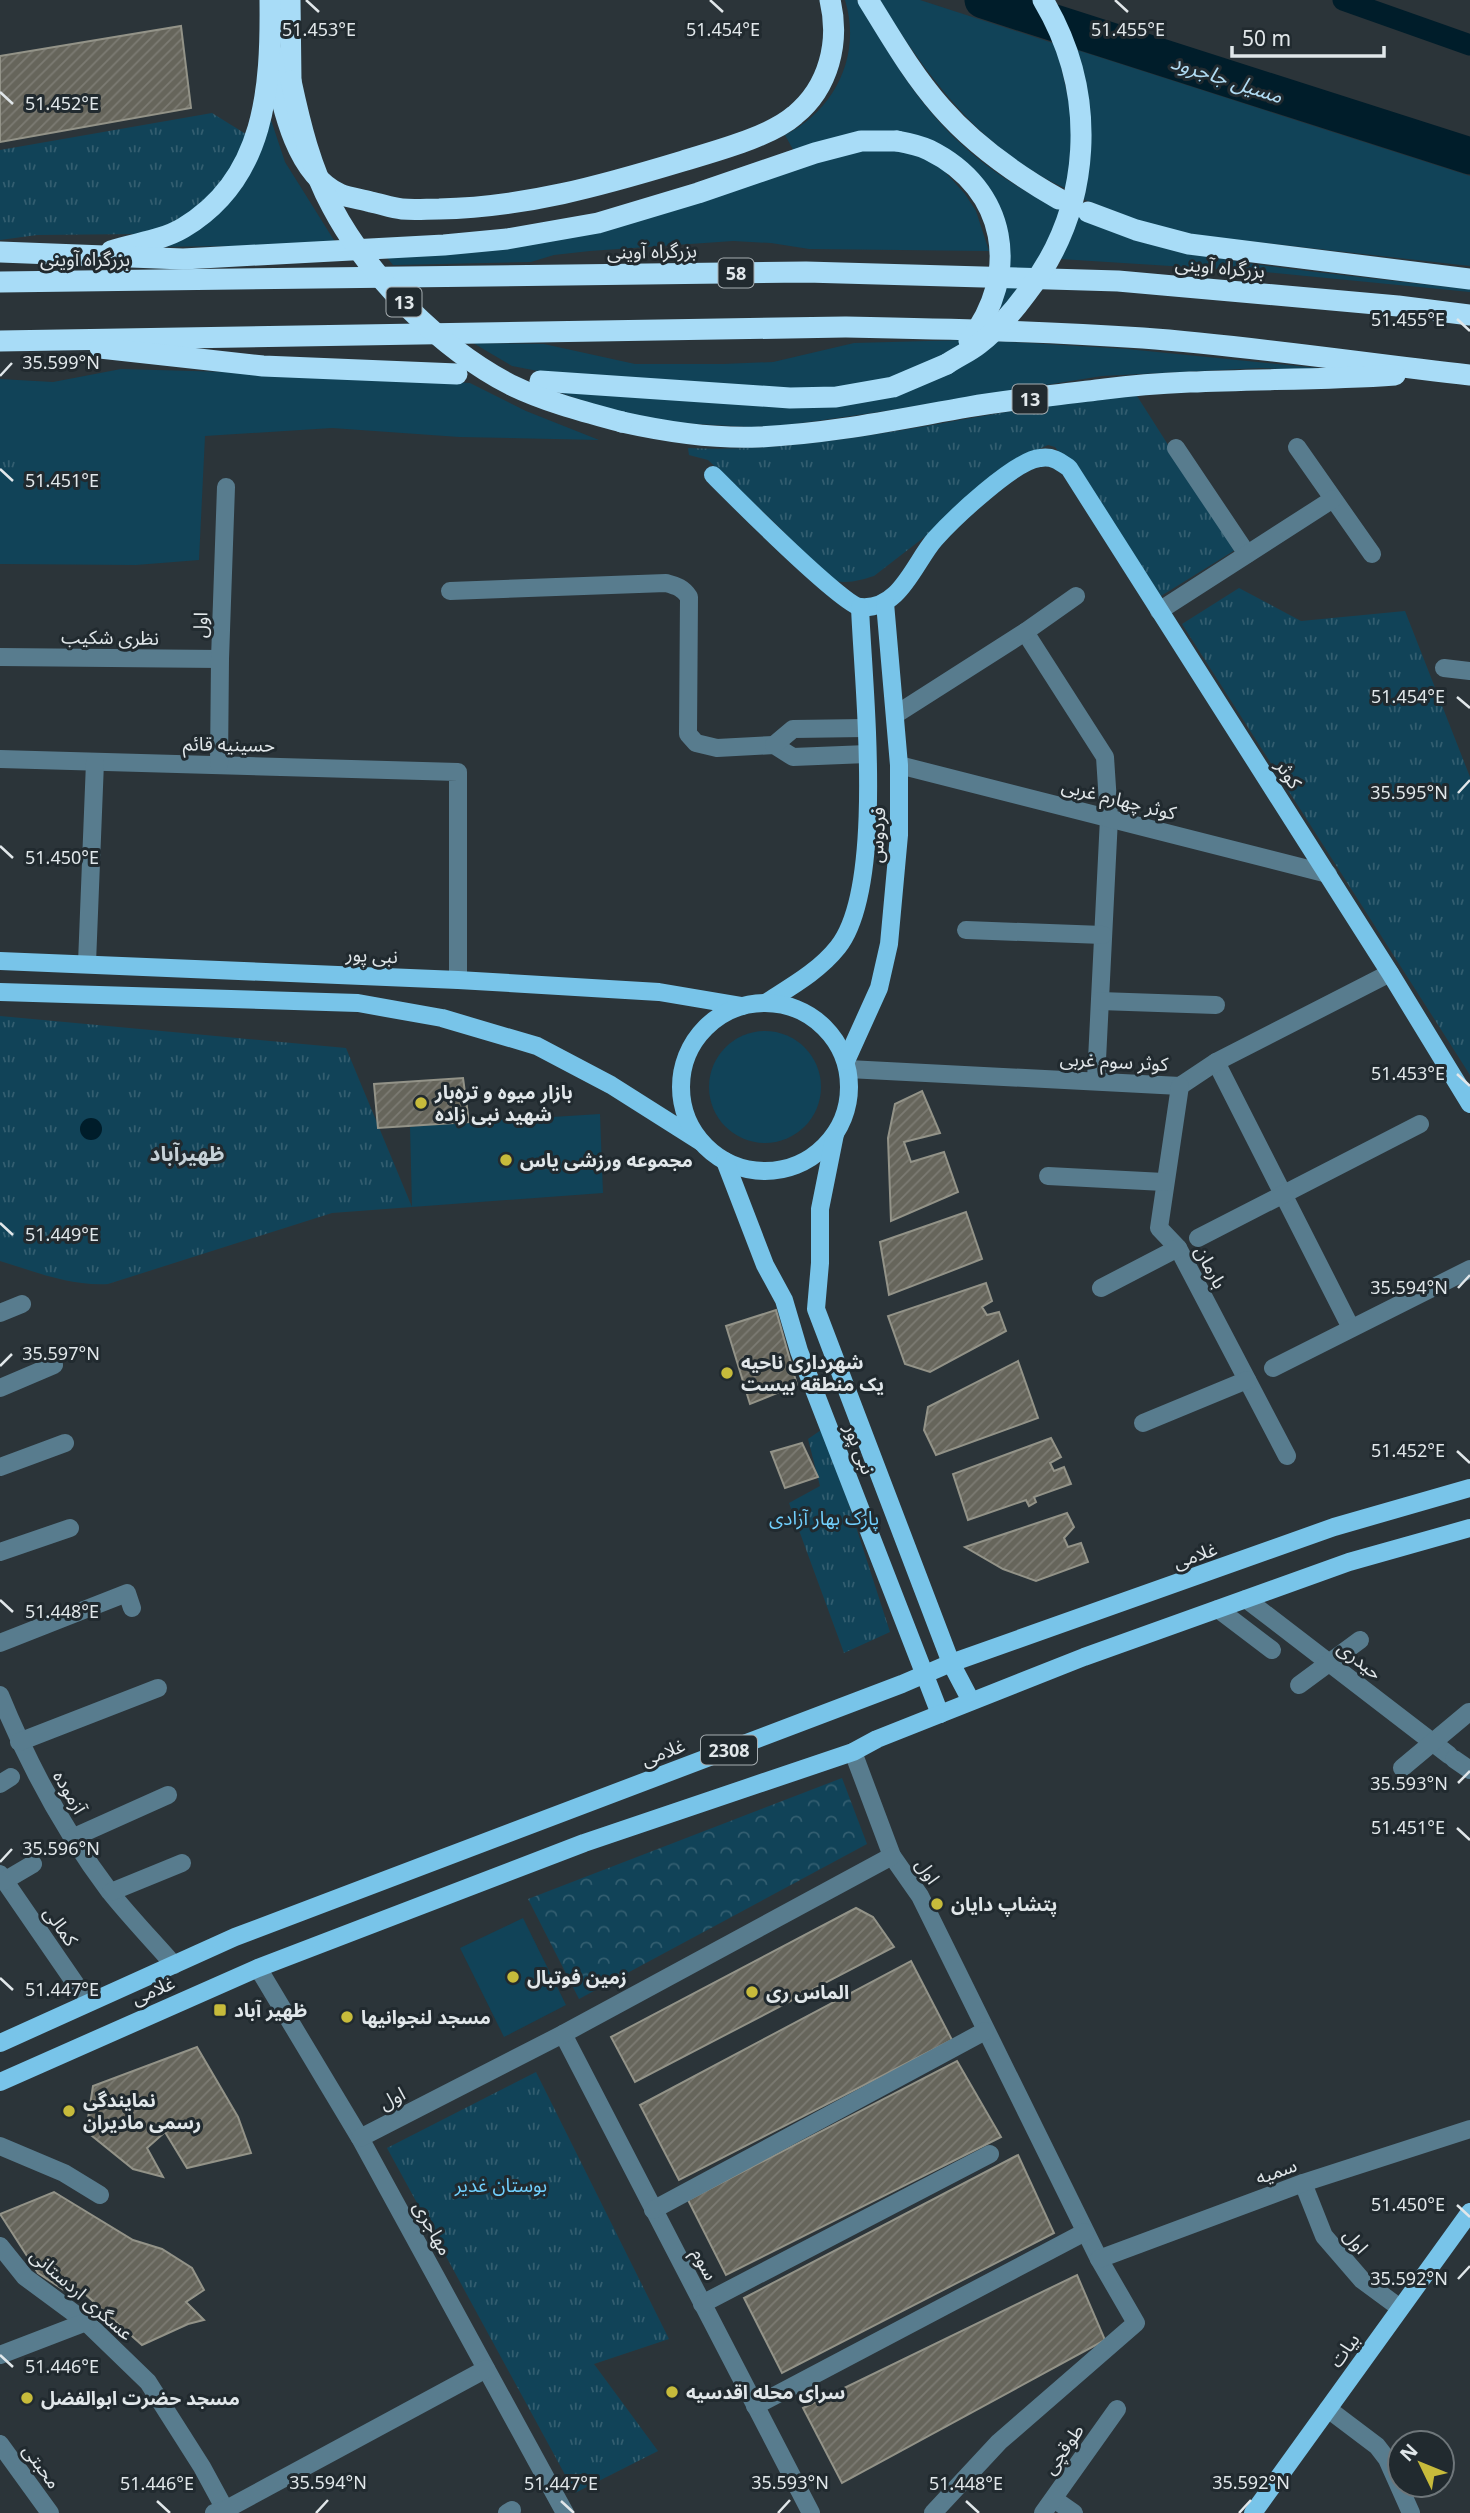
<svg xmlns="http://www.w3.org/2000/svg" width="1470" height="2513" font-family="'Noto Sans','Noto Sans Arabic',sans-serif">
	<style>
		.green { fill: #114358 }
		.forest { fill: url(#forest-crowns) }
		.park { fill: url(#park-tufts) }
		.water { fill: #001d2a }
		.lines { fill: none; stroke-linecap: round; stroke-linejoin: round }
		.canal { stroke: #001d2a; stroke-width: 21 }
		.river { stroke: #001d2a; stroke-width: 37 }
		.building { fill: url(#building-hatch); stroke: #939388; stroke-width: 2 }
		.minor { stroke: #587c8e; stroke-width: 18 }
		.major { stroke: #78c4e9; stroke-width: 18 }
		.highway { stroke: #a8dcf7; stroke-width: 21 }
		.highway-bridge { stroke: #a8dcf7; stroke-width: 21 }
		.ticks { fill: none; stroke: #e1e7ea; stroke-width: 2.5 }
		.poi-dot { fill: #c7bb3b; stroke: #212a2f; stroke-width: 2.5 }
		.labels { text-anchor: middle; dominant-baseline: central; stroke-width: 6; stroke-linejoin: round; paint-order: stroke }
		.shield { fill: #212a2f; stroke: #a7aeb2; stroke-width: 2 }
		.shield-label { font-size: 18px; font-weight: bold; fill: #e1e7ea }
		.street-label { font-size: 19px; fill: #e1e7ea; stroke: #212a2f }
		.poi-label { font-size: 19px; font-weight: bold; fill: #e1e7ea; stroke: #212a2f; text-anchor: start }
		.park-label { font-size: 19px; fill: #71d0fe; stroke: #212a2f }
		.water-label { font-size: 21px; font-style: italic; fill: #b1dcf3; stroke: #212a2f }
		.neighbourhood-label { font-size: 21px; font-weight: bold; fill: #c5d1d7; stroke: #212a2f }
		.ticks-label { font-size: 18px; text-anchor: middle; fill: #e1e7ea; stroke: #212a2f; stroke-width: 6; stroke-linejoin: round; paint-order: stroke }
	</style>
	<defs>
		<pattern id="forest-crowns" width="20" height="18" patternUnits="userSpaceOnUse" patternTransform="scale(1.75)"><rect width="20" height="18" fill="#114358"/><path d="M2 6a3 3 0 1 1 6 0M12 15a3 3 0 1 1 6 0" fill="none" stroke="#335e70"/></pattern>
		<pattern id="park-tufts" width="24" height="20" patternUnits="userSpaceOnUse" patternTransform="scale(1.75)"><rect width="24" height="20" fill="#114358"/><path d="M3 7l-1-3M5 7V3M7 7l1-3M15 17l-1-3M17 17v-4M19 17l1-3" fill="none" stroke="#335e70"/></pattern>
		<pattern id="building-hatch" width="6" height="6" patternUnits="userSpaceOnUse" patternTransform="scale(1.75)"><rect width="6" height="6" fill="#66655b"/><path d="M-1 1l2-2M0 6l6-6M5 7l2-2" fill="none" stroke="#7c7b73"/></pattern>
	</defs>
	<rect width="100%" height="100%" fill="#2b3439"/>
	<!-- green -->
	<g class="green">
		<path d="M845,0h12c24,39 47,82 77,116 34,40 81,73 128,94l-12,32 -51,74 8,-57 -6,-38 -84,-81 -122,13 -10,-18c50,-25 77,-80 60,-135z"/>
		<path d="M879,0h41l136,44 17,76 -6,69c-86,-38 -139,-112 -188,-189z"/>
		<path d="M1077,50l393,126v90l-276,-31 -41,-9 -70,-27z"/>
		<path d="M268,111l17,51 52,83 -188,2z"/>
		<path d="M854,148l42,1 41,14 28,31 11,17 13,40 -180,-2 -38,-6 -38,-2 -143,10 -36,4 -23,7 -138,3 -9,-11 74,-4z"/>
		<path d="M1078,215c59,33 124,41 190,51 67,9 135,16 202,23v3l-205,-20 -205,-13z"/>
		<path d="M964,340l-5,6 -53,30 -90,15 -242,-13 -62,-12 -39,-23 71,1 91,20h88l50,-2 81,-19z"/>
		<path d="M995,341l132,8 242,24 -109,-5 -158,8 -230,37 -91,13 -31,1 -71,-4 -43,-8 -31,-7 -56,-19 355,3c34,-12 62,-29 91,-51z"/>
		<path d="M121,369l216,6 133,8 56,28 73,29 -140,-3 -127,-9 -127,8 -6,124 -63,5 -136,-1v-185l53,3z"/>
		<circle cx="765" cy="1087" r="56"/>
		<path d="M600,1114l3,79 -191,14 -2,-80 77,-10 16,3z"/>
		<path d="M523,1918l43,87 -62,32 -44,-89z"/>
	</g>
	<!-- forest -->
	<path class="forest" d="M842,1778l25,66 -288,155 -51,-100z"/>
	<!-- park -->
	<g class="park">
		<path d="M212,113l37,23 -8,22 -51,58 -48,18 -105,1 -37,5v-90z"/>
		<path d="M1137,396l98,154 -74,46 -66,-97 -40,-52 -7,-2 -11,5 -163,126c-17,5 -34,11 -48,-1l-49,-50 -69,-65 -19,-5 -1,-7c152,7 298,-42 449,-52z"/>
		<path d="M0,446l33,28 -17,22 -16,-9z"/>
		<path d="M1239,588l62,33 104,-10 65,166v298l-288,-451z"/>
		<path d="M0,1016l346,32 66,159 -80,6 -224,71c-38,2 -72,-12 -108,-23z"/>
		<path d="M824,1428l66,204 -46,21 -55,-150 31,-17 -12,-47z"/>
		<path d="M536,2072l133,267 -75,25 64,87 -83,42 -188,-345z"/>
	</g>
	<!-- water -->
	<circle class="water" cx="91" cy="1129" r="11"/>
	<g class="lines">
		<!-- canal -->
		<path class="canal" d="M1343,0l127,45"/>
		<!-- river -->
		<path class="river" d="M983,0l487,156"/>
	</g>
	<!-- building -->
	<g class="building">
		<path d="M181,26l10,82 -191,34v-86z"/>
		<path d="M463,1078l6,44 -91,6 -4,-44z"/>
		<path d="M922,1091l18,42 -36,9 7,20 33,-10 14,40 -67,29 -3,-83 7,-34z"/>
		<path d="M966,1212l16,47 -93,36 -9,-53z"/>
		<path d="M986,1283l6,18 -10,6 5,8 12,-3 7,19 -76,41 -25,-8 -17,-48z"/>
		<path d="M776,1310l21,75 -47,19 -24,-78z"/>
		<path d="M1018,1361l20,57 -102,37 -12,-25 4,-23z"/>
		<path d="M1051,1438l10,19 -11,6 4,8 10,-4 7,17 -37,13 2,5 -7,4 -3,-6 -58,20 -15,-46z"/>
		<path d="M802,1443l16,34 -33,11 -14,-36z"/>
		<path d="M1067,1513l7,14 -10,11 4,9 13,-4 7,19 -52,19 -33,-12 -38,-22z"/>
		<path d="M856,1908l17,9 21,30 -259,135 -24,-45z"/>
		<path d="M911,1961l41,79 -273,140 -39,-75z"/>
		<path d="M197,2047l41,70 13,36 -64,15 -22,-36 -18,16 16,29 -30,-8 -47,-38 7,-45z"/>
		<path d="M957,2061l44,76 -275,138 -38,-75z"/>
		<path d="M1018,2155l36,78 -272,140 -38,-75z"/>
		<path d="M54,2192l79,48 29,9 30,19 12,22 -18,12 18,18 -16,4 -46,21 -57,-51 -9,4 -38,-25 -38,-59z"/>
		<path d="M1077,2275l28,65 -263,143 -39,-75z"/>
	</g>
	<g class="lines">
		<!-- minor -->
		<g class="minor">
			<path d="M1297,447l75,107"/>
			<path d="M1176,448l71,106"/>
			<path d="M450,591l216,-8c11,3 17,5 23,14l-1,137 8,9 21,5 57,-3 19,12 74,-3"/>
			<path d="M1159,611l174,-112"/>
			<path d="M1025,632l80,125 4,61 -13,262"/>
			<path d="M0,657l220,2"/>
			<path d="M1444,668l26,3"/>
			<path d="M895,715l130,-83 51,-36"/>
			<path d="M774,745l19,-16 72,-1"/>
			<path d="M0,759l458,13v208"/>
			<path d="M219,765l1,-106 6,-172"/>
			<path d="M899,765l429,109"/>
			<path d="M966,930l137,5"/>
			<path d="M87,963l8,-201"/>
			<path d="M1100,1001l116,4"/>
			<path d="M1216,1062l135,266"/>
			<path d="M848,1069l332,17 36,-24 174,-89"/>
			<path d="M1180,1086l-21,142 19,20 109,208"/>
			<path d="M1048,1176l116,6"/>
			<path d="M1198,1238l222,-114"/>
			<path d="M1101,1288l77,-40"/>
			<path d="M0,1313l22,-9"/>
			<path d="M1273,1368l197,-99"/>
			<path d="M0,1388l54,-23"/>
			<path d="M1143,1423l104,-43"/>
			<path d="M0,1467l65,-24"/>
			<path d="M0,1552l70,-24"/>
			<path d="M1246,1599l203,156"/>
			<path d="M1218,1609l54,41"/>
			<path d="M0,1643l127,-50 5,15"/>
			<path d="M1299,1685l61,-45"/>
			<path d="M0,1695c29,71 64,136 110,197 20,25 43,49 64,73"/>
			<path d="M19,1742l139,-54"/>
			<path d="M853,1752l39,104 28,40 179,363 37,64 -137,119 -66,71"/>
			<path d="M1454,1759l16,11"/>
			<path d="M1402,1768l67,-56"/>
			<path d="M0,1784l11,-7"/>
			<path d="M72,1838l96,-43"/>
			<path d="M0,1874l88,128"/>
			<path d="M4,1881l29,-17"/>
			<path d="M111,1892l71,-29"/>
			<path d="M258,1968l102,170 205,375"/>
			<path d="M563,2034l248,479"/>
			<path d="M360,2138l203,-104 329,-178"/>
			<path d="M0,2146l64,27 36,22"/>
			<path d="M1303,2183l21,53 38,44 38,28"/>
			<path d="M653,2210l332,-179"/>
			<path d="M0,2246l25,31 61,45 62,60 54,85 25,46"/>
			<path d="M1099,2259l204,-76 167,-54"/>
			<path d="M702,2304l288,-150"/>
			<path d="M0,2355l86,-33"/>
			<path d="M755,2406l330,-174"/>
			<path d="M1328,2409l49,37 10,13 24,54"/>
			<path d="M0,2444l50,69"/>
			<path d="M1054,2499l20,14"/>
			<path d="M214,2513l11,-3 261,-141"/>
			<path d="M507,2513l5,-3"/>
			<path d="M1043,2513l74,-104"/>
		</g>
		<!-- major -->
		<g class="major">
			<path d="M713,475c20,20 129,130 147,132 40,4 54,-44 75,-68 18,-20 80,-79 105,-81 13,-2 19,3 29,10l321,505 80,131"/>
			<path d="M0,961l458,19 201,12 83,14"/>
			<path d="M0,992l358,11 84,15 95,28 74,39 90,57"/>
			<path d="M767,1002c25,-16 52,-31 71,-55 48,-61 25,-262 22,-340"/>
			<circle cx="765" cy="1087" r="84"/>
			<path d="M846,1061l33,-73 10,-44 10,-109v-70l-14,-162"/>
			<path d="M835,1134l-15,75v54l-4,46 135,354 20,38"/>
			<path d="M725,1161l40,104 19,35 15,51 141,363"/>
			<path d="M0,2043l235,-106 667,-253 49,-21 383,-136 136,-39"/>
			<path d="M0,2082l258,-114 326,-125 269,-91 24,-13 207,-82 265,-95 121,-34"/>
			<path d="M1253,2513l217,-301"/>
		</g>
		<!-- highway -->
		<g class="highway">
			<path d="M290,0l1,81"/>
			<path d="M868,0c23,37 44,74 73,107 33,38 74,67 118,92"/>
			<path d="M271,51c10,46 21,121 69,143 9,4 21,5 31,8 10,2 21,6 31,7 12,1 25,0 37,0 87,-2 161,-23 244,-48 32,-10 87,-24 112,-46 34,-28 45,-73 35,-115"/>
			<path d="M1088,212l48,18 53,14 281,35"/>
			<path d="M111,251c23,-8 50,-10 72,-23 83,-49 88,-141 87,-228"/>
			<path d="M0,252l183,7 261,-14 63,-6 91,-16 100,-30 117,-40 46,-12h36"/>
			<path d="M0,282l806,-10 312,9 280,25 72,9"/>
			<path d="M0,341l845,-14c99,2 199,4 298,11 109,8 218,25 327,37"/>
			<path d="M100,348l163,18 194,8"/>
			<path d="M540,381l250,17 46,-1 57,-10 54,-23"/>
			<path d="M622,422c45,10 91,17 137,15 70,-3 140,-18 209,-30 45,-8 91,-12 137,-18 96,-12 193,-7 290,-14"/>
		</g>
		<!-- highway-bridge -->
		<g class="highway-bridge">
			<path d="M291,81c9,42 20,88 41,126 37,70 109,142 179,178 35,17 74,27 111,37"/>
			<path d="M897,141c11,2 22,4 32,9 79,39 92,124 40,191"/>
			<path d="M947,364c10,-7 22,-12 32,-20 18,-14 33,-31 47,-50 67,-86 73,-200 17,-294"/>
		</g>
	</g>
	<!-- ticks -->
	<path class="ticks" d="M306,0l13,12M710,0l13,12M1115,0l13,12M0,92l13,12M1457,319l13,12M0,376l12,-13M0,469l13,12M1457,697l13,11M1458,793l12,-13M0,846l13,12M1457,1074l13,12M0,1223l13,12M1458,1288l12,-13M0,1366l12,-12M1457,1451l13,12M0,1600l13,12M1458,1783l12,-12M1457,1828l13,12M0,1862l12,-13M0,1978l13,12M1457,2205l13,12M1458,2279l12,-13M0,2355l13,12M157,2501l13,12M561,2501l13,12M966,2501l13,12M316,2513l12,-13M778,2513l12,-13M1239,2513l12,-13"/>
	<!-- markers -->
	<g class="poi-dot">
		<circle cx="421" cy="1103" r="7"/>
		<circle cx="506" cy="1160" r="7"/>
		<circle cx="727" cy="1373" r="7"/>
		<circle cx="937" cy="1904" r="7"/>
		<circle cx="513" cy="1977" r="7"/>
		<circle cx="752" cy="1992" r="7"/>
		<rect x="213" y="2003" width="14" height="14" rx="3.5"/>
		<circle cx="347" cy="2017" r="7"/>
		<circle cx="69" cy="2111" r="7"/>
		<circle cx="672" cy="2392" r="7"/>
		<circle cx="27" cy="2398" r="7"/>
	</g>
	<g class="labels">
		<!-- shield labels -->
		<g class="shield">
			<rect x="718.5" y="258.5" width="35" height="29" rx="5"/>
			<rect x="386.5" y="287.5" width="35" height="29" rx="5"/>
			<rect x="1012.5" y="384.5" width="35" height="29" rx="5"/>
			<rect x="701" y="1735.5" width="56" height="29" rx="5"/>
		</g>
		<g class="shield-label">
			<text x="736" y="273">58</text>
			<text x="404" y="302">13</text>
			<text x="1030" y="399">13</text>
			<text x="729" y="1750">2308</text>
		</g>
		<!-- street labels -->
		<g class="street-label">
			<text transform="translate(652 251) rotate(-1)">بزرگراه آوینی</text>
			<text x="85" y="259">بزرگراه آوینی</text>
			<text transform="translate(1220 267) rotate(5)">بزرگراه آوینی</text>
			<text transform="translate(200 625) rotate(-88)">اول</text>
			<text transform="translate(110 637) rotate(1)">نظری شکیب</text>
			<text transform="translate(229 744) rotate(1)">حسینیه قائم</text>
			<text transform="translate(1289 774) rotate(57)">کوثر</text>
			<text transform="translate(1119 799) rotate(14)">کوثر چهارم غربی</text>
			<text transform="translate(877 835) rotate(-87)">فردوس</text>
			<text transform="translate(372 955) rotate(3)">نبی پور</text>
			<text transform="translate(1114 1061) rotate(3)">کوثر سوم غربی</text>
			<text transform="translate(1211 1267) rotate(62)">بارمان</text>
			<text transform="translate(860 1449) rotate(69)">نبی پور</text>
			<text transform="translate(1195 1555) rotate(-19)">غلامی</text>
			<text transform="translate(1360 1660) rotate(38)">حیدری</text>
			<text transform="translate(663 1752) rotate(-21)">غلامی</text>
			<text transform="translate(70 1792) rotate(60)">آزموده</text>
			<text transform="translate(928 1871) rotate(56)">اول</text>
			<text transform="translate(61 1926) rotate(55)">کمالی</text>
			<text transform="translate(153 1990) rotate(-23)">غلامی</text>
			<text transform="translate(392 2098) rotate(-27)">اول</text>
			<text transform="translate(1276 2171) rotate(-20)">سمیه</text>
			<text transform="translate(433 2228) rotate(61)">مهاجری</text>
			<text transform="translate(1356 2241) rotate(50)">اول</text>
			<text transform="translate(705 2264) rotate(62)">سوم</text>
			<text transform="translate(82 2294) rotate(41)">عسگری اردستانی</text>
			<text transform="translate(1344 2350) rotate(-54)">بیات</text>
			<text transform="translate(1063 2449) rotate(-55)">طوقچی</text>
			<text transform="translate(42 2466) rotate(54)">محبتی</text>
		</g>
		<!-- poi labels -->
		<g class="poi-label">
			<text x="435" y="1092">بازار میوه و تره‌بار<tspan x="435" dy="22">شهید نبی زاده</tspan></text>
			<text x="520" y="1160">مجموعه ورزشی یاس</text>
			<text x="741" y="1362">شهرداری ناحیه<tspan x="741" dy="22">یک منطقه بیست</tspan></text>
			<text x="951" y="1904">پتشاپ دایان</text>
			<text x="527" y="1977">زمین فوتبال</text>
			<text x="766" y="1992">الماس ری</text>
			<text x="234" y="2010">ظهیر آباد</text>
			<text x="361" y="2017">مسجد لنجوانیها</text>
			<text x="83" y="2100">نمایندگی<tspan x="83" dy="22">رسمی مادیران</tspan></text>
			<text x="686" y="2392">سرای محله اقدسیه</text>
			<text x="41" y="2398">مسجد حضرت ابوالفضل</text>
		</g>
		<!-- park labels -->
		<g class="park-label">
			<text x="824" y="1518">پارک بهار آزادی</text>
			<text x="501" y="2185">بوستان غدیر</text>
		</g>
		<!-- water labels -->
		<g class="water-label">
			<text transform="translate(1227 78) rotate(18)">مسیل جاجرود</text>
		</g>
		<!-- neighbourhood labels -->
		<g class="neighbourhood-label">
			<text x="187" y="1153">ظهیرآباد</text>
		</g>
	</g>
	<g class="ticks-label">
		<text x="319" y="36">51.453°E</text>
		<text x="723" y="36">51.454°E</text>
		<text x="1128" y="36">51.455°E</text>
		<text x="62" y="110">51.452°E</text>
		<text x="1408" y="326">51.455°E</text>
		<text x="61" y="369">35.599°N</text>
		<text x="62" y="487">51.451°E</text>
		<text x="1408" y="703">51.454°E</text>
		<text x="1409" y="799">35.595°N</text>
		<text x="62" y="864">51.450°E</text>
		<text x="1408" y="1080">51.453°E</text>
		<text x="62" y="1241">51.449°E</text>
		<text x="1409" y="1294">35.594°N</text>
		<text x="61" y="1360">35.597°N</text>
		<text x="1408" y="1457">51.452°E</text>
		<text x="62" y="1618">51.448°E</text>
		<text x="1409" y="1790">35.593°N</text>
		<text x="1408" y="1834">51.451°E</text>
		<text x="61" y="1855">35.596°N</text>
		<text x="62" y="1996">51.447°E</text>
		<text x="1408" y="2211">51.450°E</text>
		<text x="1409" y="2285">35.592°N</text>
		<text x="62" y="2373">51.446°E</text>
		<text x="328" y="2489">35.594°N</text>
		<text x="790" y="2489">35.593°N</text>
		<text x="1251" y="2489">35.592°N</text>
		<text x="157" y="2490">51.446°E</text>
		<text x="561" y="2490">51.447°E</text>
		<text x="966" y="2490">51.448°E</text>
	</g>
	<!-- north arrow -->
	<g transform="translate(1421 2464) rotate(313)"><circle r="33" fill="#212a2f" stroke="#6e767a" stroke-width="2"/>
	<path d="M0-5L12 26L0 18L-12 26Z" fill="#c7bb3b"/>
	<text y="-10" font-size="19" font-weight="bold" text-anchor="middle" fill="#e1e7ea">N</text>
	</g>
	<!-- scale -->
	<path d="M1232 46v10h152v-10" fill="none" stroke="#e1e7ea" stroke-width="3.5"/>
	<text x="1242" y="46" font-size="21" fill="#e1e7ea" stroke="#212a2f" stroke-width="5" paint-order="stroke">50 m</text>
</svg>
